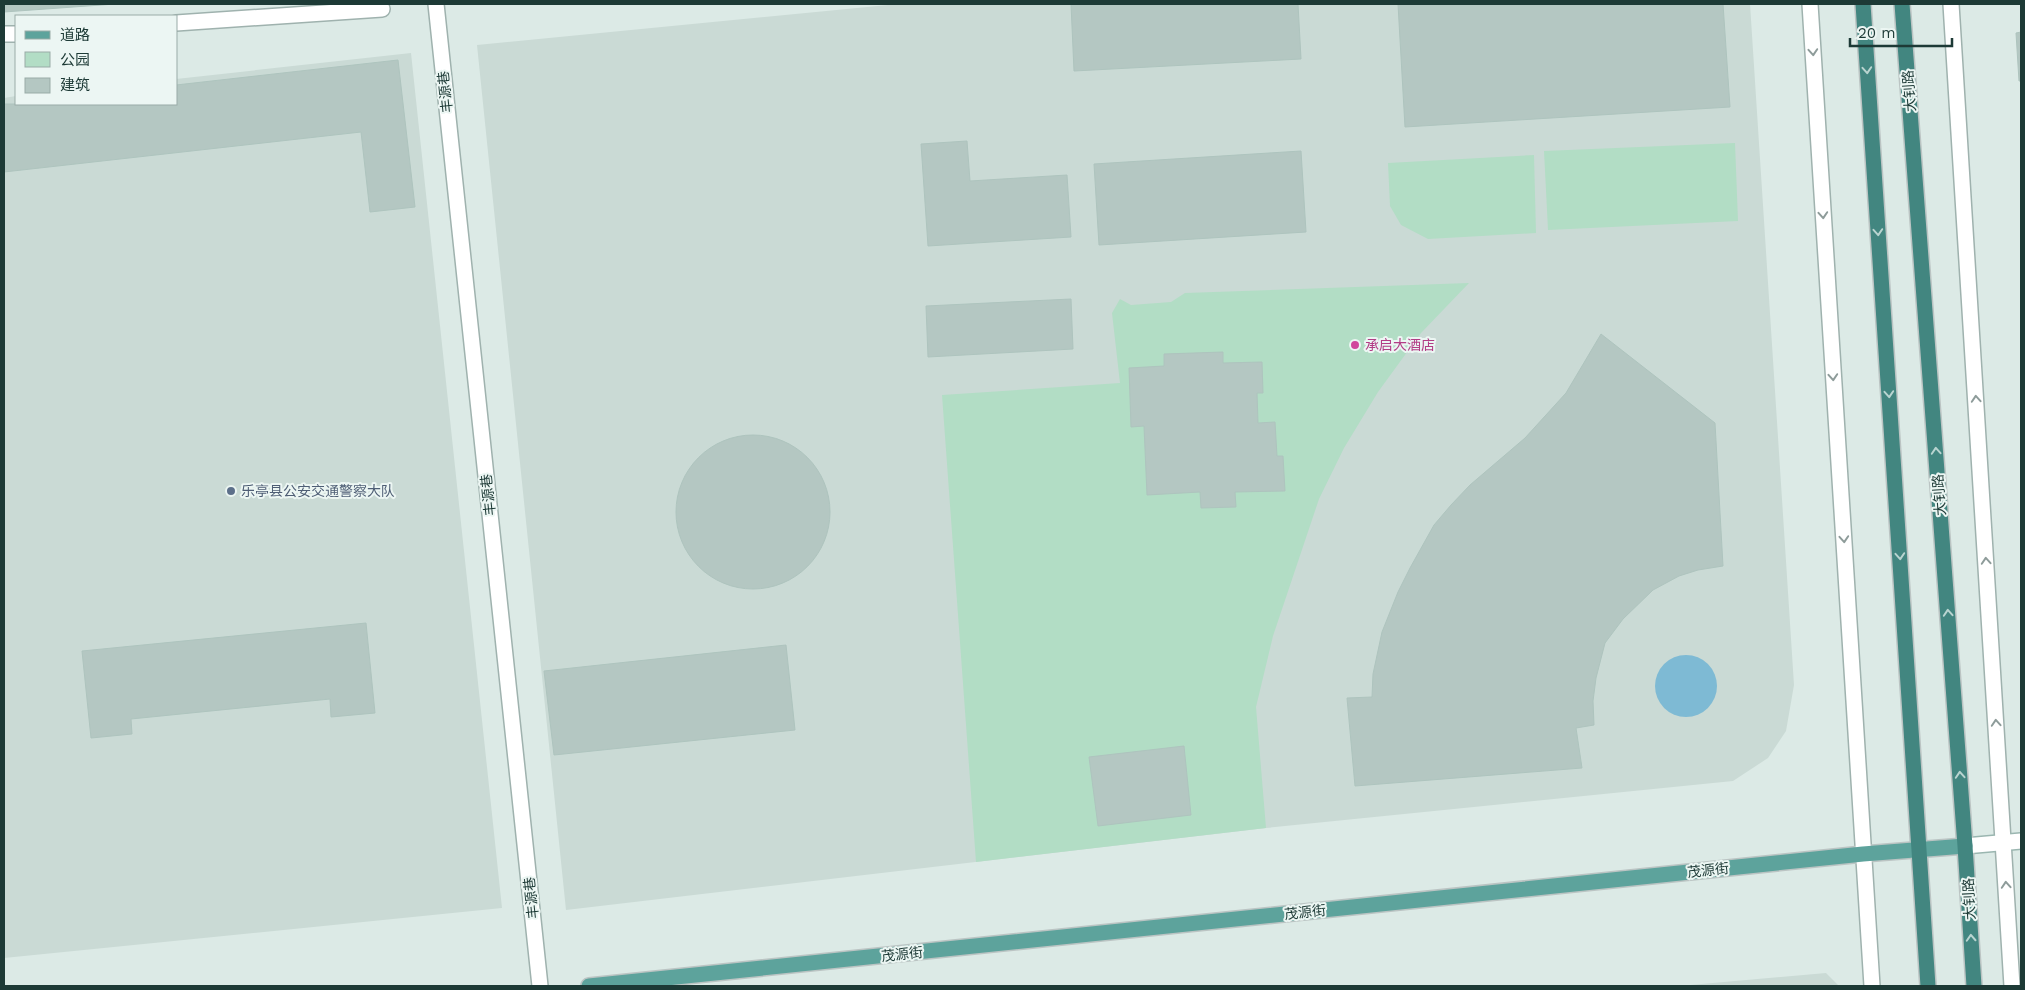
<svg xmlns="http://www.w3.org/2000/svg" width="2025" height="990" font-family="'Work Sans','Noto Sans SC',sans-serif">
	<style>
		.built { fill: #cadad5 }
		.green { fill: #b2ddc5 }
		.water { fill: #7ebad4 }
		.building { fill: #b4c7c2; stroke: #aec4be }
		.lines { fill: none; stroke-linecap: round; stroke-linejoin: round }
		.minor-casing { stroke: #9fb2ae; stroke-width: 18 }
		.tertiary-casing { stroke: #9fb2ae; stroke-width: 18 }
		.secondary-casing { stroke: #9ab6b0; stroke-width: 18 }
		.primary-casing { stroke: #bbc4c3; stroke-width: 18 }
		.trunk-casing { stroke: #bbc4c3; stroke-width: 18 }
		.minor { stroke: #fff; stroke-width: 15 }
		.tertiary { stroke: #fff; stroke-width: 15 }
		.secondary { stroke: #fff; stroke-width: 15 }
		.primary { stroke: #5da39c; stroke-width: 15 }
		.trunk { stroke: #428680; stroke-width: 15 }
		.oneway { stroke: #8e9c9a }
		.oneway2 { stroke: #b9d4d0 }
		.hotel-dot { fill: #d1479c; stroke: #ecf6f3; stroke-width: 2 }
		.service-dot { fill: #5c6f8a; stroke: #ecf6f3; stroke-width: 2 }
		.labels { text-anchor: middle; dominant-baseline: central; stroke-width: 4; stroke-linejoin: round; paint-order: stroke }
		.street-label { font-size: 14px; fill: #1d3a36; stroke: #ecf6f3 }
		.hotel-label { font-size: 14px; fill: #b23c85; stroke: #ecf6f3; text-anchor: start }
		.service-label { font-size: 14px; fill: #4e5e75; stroke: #ecf6f3; text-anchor: start }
	</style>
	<rect width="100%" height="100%" fill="#dceae6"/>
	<!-- built -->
	<g class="built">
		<path d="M898,4h852l44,681 -8,46 -18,27 -35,23 -467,47 -700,82 -89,-865z"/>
		<path d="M411,53l91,855 -498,50v-860l12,-2v8h160v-25z"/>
		<path d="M1826,973l13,13h-160z"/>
	</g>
	<!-- green -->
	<g class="green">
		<path d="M1735,143l3,78 -190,9 -4,-79z"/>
		<path d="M1534,155l2,78 -108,6 -27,-14 -11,-19 -2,-43z"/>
		<path d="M1469,283l-48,50 -43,59 -34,56 -25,51 -46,137 -17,71 10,121 -290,34 -34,-467 178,-12 -8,-70 8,-14 11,6 40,-3 14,-9z"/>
	</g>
	<!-- water -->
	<circle class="water" cx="1686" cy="686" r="31"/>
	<!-- building -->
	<g class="building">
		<path d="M4,4h111l-111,8z"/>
		<path d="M1071,4h227l3,55 -227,12z"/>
		<path d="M1398,4h325l7,103 -325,20z"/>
		<path d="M2021,32v49h-2l-3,-48z"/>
		<path d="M398,60l17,147 -45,5 -9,-80 -357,40v-68h172v-19z"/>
		<path d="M967,141l3,40 97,-6 4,62 -143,9 -7,-102z"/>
		<path d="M1301,151l5,81 -207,13 -5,-81z"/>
		<path d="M1071,299l2,50 -145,8 -2,-51z"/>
		<path d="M1601,334l114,89 8,143 -25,4 -19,6 -26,14 -30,29 -18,24 -9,35 -3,23 1,24 -18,3 6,40 -227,18 -8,-88 25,-1 1,-23 9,-42 16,-40 12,-24 24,-43 17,-20 19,-20 55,-47 41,-45z"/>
		<path d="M1223,352v11l39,-1 1,31h-6l1,30 17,-1 2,34h6l2,35 -50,1 1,15 -35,1 -1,-16 -53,3 -3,-69 -13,1 -2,-59 35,-2v-12z"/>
		<circle cx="753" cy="512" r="77"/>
		<path d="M366,623l9,90 -44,4 -1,-18 -199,20 1,15 -41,4 -9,-87z"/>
		<path d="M786,645l9,85 -241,25 -10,-84z"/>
		<path d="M1184,746l7,69 -93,11 -9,-69z"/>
	</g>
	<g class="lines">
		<defs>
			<g id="minor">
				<path d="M1810,4l62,982"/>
				<path d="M1951,4l61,982"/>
				<path d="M176,23l206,-14"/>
				<path d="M4,34h12"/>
			</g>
			<path id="tertiary" d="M436,4l104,982"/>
			<path id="secondary" d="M1965,846l56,-5"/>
			<path id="primary" d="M589,986l1274,-132 102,-8"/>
			<g id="trunk">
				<path d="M1863,4l65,982"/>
				<path d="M1902,4l63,842 9,140"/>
			</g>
		</defs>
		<!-- minor casing -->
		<use href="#minor" class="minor-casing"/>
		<!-- tertiary casing -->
		<use href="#tertiary" class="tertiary-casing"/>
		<!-- secondary casing -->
		<use href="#secondary" class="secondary-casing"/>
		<!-- primary casing -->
		<use href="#primary" class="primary-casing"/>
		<!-- trunk casing -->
		<use href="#trunk" class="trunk-casing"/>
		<!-- minor -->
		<use href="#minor" class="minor"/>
		<!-- tertiary -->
		<use href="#tertiary" class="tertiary"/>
		<!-- secondary -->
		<use href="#secondary" class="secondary"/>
		<!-- primary -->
		<use href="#primary" class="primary"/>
		<!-- trunk -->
		<use href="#trunk" class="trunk"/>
	</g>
	<!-- one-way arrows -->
	<defs><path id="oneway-chevron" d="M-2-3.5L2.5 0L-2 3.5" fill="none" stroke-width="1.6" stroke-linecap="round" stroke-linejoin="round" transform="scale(1.25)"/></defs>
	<g class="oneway">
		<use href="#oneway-chevron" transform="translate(1813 52) rotate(86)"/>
		<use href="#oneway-chevron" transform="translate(1823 215) rotate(86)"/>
		<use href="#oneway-chevron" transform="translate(1833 377) rotate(86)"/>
		<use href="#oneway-chevron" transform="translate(1976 399) rotate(-94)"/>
		<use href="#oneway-chevron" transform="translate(1844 539) rotate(86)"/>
		<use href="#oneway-chevron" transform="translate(1986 561) rotate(-94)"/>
		<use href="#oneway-chevron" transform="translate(1996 723) rotate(-94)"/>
		<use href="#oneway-chevron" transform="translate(2006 885) rotate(-94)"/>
	</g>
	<g class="oneway2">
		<use href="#oneway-chevron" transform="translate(1867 70) rotate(86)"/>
		<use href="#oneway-chevron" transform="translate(1878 232) rotate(86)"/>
		<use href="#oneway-chevron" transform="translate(1889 394) rotate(86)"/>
		<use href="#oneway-chevron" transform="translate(1936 451) rotate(-94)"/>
		<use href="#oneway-chevron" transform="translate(1900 556) rotate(86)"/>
		<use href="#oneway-chevron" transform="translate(1948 613) rotate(-94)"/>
		<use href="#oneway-chevron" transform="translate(1960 775) rotate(-94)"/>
		<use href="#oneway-chevron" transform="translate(1971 938) rotate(-93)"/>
	</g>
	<!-- markers -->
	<circle class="hotel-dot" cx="1355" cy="345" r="5"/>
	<circle class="service-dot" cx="231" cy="491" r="5"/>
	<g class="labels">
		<!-- street labels -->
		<g class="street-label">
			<text transform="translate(1909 91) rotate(-94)">大钊路</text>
			<text transform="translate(445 92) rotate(-96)">丰源巷</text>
			<text transform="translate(488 495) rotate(-96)">丰源巷</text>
			<text transform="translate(1939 495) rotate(-94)">大钊路</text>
			<text transform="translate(1708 870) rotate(-6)">茂源街</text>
			<text transform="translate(531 898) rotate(-96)">丰源巷</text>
			<text transform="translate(1969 899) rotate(-93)">大钊路</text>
			<text transform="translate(1305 912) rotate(-6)">茂源街</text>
			<text transform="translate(902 954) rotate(-6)">茂源街</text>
		</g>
		<!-- hotel labels -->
		<g class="hotel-label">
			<text x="1365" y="345">承启大酒店</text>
		</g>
		<!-- service labels -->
		<g class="service-label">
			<text x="241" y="491">乐亭县公安交通警察大队</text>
		</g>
	</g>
	<!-- border -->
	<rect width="2025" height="990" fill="none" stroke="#1d3a36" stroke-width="10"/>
	<!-- legend -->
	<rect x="15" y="15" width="162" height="90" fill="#ecf6f3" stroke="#99aba7"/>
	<rect x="25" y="31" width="25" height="8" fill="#5da39c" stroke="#99aba7"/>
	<text x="60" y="40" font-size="15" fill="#1d3a36">道路</text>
	<rect x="25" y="52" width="25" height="15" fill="#b2ddc5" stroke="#99aba7"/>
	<text x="60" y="65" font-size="15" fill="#1d3a36">公园</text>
	<rect x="25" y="78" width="25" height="15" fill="#b4c7c2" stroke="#99aba7"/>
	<text x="60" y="90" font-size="15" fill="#1d3a36">建筑</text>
	<!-- scale -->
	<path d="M1850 38v8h102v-8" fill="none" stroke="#1d3a36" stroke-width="2.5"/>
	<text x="1858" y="38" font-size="15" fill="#1d3a36" stroke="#ecf6f3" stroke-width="4" paint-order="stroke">20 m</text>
</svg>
